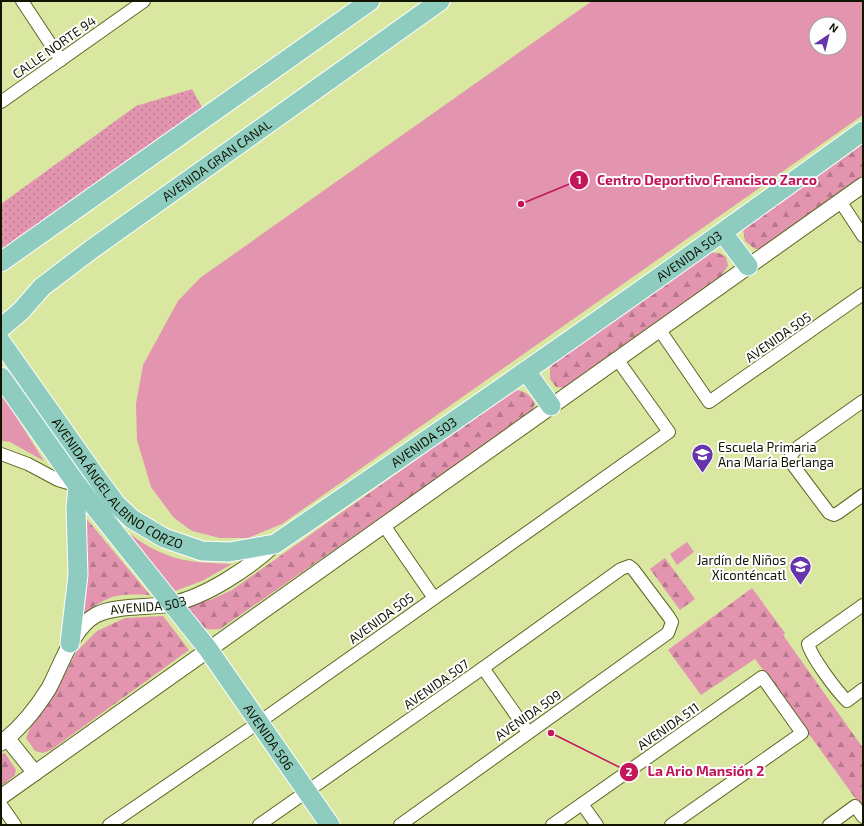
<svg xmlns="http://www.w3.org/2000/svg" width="864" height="826" font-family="'Exo 2',sans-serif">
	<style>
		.grass { fill: #e395b0; fill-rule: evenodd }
		.forest { fill: url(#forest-firs) }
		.park { fill: url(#park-dots) }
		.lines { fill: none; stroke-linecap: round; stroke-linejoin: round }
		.minor-casing { stroke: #5c6723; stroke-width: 14 }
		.tertiary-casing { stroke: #5c6723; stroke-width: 17 }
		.primary-casing { stroke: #fff; stroke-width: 21 }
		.minor { stroke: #fff; stroke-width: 12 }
		.tertiary { stroke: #fff; stroke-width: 15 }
		.primary { stroke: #8eccc0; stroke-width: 19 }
		.labels { text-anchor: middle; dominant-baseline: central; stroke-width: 4; stroke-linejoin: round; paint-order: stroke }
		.street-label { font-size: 13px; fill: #101400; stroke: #fff }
		.poi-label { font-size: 13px; fill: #101400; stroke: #fff; text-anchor: start }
		.leader { fill: none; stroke: #c2185b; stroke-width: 1.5 }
		.callout-dot { fill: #c2185b; stroke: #fff; stroke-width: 1.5 }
		.mark-label { font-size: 12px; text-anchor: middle; font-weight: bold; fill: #fff }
		.callout-label { font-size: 14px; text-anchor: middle; font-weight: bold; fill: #c2185b; stroke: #fff; stroke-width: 4; stroke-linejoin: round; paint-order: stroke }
	</style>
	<defs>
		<pattern id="forest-firs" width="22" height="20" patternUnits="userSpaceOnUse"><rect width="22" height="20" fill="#e395b0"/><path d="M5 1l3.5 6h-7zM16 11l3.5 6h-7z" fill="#b7788d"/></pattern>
		<pattern id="park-dots" width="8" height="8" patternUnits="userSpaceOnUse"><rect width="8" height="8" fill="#e395b0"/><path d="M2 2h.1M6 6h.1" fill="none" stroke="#b7788d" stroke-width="1.8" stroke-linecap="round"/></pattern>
	</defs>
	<rect width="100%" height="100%" fill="#d9e7a1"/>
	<!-- grass -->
	<g class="grass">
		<path d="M592,1h271v114l-581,409 -34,14h-28l-28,-7 -18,-13 -23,-31 -14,-47 -1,-36 7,-39 35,-64 22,-23zM816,24h24v24h-24z"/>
		<path d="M2,394l42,67 -34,-19 -9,-1z"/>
		<path d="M120,527c14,10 28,21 45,27 19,9 46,9 67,10l-30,17 -27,10 -3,-1z"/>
		<path d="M687,542l7,10 -17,13 -7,-11z"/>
	</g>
	<!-- forest -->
	<g class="forest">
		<path d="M863,144v34l-101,71h-7l-10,-8 -2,-12z"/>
		<path d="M708,252l11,1 7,4 2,9 -7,10 -157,112 -8,-1 -6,-8v-11l5,-6z"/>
		<path d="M515,390c11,1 15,5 20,14l-4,9 -311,216c-20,2 -25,-3 -36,-18l5,-7 21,-4 22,-10z"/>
		<path d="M85,517l65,78c-35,-2 -41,0 -69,21l5,-30z"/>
		<path d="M665,558l30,41 -15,11 -30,-41z"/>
		<path d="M752,588l33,45 -2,2 80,113v61l-108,-150 -54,36 -33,-45z"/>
		<path d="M163,616l26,34 -138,100 -8,3 -8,-2 -9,-13 6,-15 18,-21 27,-51 20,-20 28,-13z"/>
		<path d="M5,753l11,17 -2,6 -13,10v-32z"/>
	</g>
	<!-- park -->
	<path class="park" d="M192,89l12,22 -203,142v-49l135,-98z"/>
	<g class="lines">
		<defs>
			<g id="minor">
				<path d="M22,1l39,59"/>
				<path d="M1,102l143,-101"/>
				<path d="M840,201l23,35"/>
				<path d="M659,329l50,73 154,-108"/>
				<path d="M863,401l-65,46 -7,8 2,10 36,48 5,2 4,-2 25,-18"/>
				<path d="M1,454l27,10 30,16 20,6"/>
				<path d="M383,524l51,74"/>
				<path d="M863,605l-55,39c4,14 28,46 39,57l16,-12"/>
				<path d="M483,668l45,64"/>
				<path d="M582,804l15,21"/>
				<path d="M1,805l14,20"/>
				<path d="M109,825l149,-102 411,-291 -52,-73"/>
				<path d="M259,825l224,-157 138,-99 8,-3 4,3 36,48 3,5 -4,11 -268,192"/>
				<path d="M552,825l210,-148 40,56 -131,92"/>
				<path d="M829,825l26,-19 8,11"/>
			</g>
			<g id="tertiary">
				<path d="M7,738l28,35"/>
				<path id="s1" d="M1,743c20,-15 35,-34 48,-55 12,-22 23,-60 47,-73 19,-10 53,-7 75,-11 35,-7 78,-36 104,-60"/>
				<path d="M1,797l862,-612"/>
			</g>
			<g id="primary">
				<path d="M723,233l25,33"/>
				<path d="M1,262l369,-261"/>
				<path id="s2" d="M1,328l20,-17 21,-24 50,-38 348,-248"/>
				<path id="s3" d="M1,342l98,139 17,23 16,15 32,19 38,13 27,1 46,-8c198,-135 394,-272 588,-413"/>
				<path d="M526,371l25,35"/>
				<path id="s4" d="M1,377l77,109 130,163 122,176"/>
				<path d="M70,643l8,-68 -2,-67 2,-22"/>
			</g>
		</defs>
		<!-- minor casing -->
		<use href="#minor" class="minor-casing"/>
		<!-- tertiary casing -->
		<use href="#tertiary" class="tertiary-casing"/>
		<!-- primary casing -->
		<use href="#primary" class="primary-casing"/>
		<!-- minor -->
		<use href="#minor" class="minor"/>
		<!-- tertiary -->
		<use href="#tertiary" class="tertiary"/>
		<!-- primary -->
		<use href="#primary" class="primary"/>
	</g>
	<!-- icons -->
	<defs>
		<symbol id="school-pin" viewBox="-11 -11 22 30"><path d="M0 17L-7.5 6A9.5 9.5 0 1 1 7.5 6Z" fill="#6635ac" stroke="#fff"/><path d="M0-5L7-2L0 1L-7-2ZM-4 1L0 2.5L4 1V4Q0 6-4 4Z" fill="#fff"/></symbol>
	</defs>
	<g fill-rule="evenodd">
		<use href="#school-pin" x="690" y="442" width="25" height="34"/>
		<use href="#school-pin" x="788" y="554" width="25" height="34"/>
	</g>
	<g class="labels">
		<!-- street labels -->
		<g class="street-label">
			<text transform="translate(54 47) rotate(-35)">CALLE NORTE 94</text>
			<text stroke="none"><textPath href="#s2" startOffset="274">AVENIDA GRAN CANAL</textPath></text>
			<text stroke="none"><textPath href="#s3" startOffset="876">AVENIDA 503</textPath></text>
			<text transform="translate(778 337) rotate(-35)">AVENIDA 505</text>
			<text stroke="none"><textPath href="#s3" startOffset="552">AVENIDA 503</textPath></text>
			<text stroke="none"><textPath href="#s3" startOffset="186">AVENIDA ÁNGEL ALBINO CORZO</textPath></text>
			<text stroke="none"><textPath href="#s1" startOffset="215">AVENIDA 503</textPath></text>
			<text transform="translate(381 618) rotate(-36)">AVENIDA 505</text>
			<text transform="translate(436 684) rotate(-35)">AVENIDA 507</text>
			<text transform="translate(528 715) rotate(-35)">AVENIDA 509</text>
			<text transform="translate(668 726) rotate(-35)">AVENIDA 511</text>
			<text stroke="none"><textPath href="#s4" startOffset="449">AVENIDA 506</textPath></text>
		</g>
		<!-- poi labels -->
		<g class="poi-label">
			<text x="718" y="447">Escuela Primaria<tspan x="718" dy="15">Ana María Berlanga</tspan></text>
			<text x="786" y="560" text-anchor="end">Jardín de Niños<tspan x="786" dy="15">Xiconténcatl</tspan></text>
		</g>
	</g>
	<!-- callouts -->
	<path class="leader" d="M521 204L579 180M551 733L629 772"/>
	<g class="callout-dot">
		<circle cx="521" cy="204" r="4"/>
		<circle cx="551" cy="733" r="4"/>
		<circle cx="579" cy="180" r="10"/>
		<circle cx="629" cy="772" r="10"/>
	</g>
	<g class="mark-label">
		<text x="579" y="184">1</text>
		<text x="629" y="776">2</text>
	</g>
	<g class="callout-label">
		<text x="707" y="185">Centro Deportivo Francisco Zarco</text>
		<text x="706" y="776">La Ario Mansión 2</text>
	</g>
	<!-- border -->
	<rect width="864" height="826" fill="none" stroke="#101400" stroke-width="4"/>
	<!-- north arrow -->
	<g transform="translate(828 36) rotate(35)"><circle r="19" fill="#ffffff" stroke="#9fa199"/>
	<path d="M0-3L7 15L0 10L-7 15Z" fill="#6635ac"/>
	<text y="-6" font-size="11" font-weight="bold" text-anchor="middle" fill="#101400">N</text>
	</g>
</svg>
